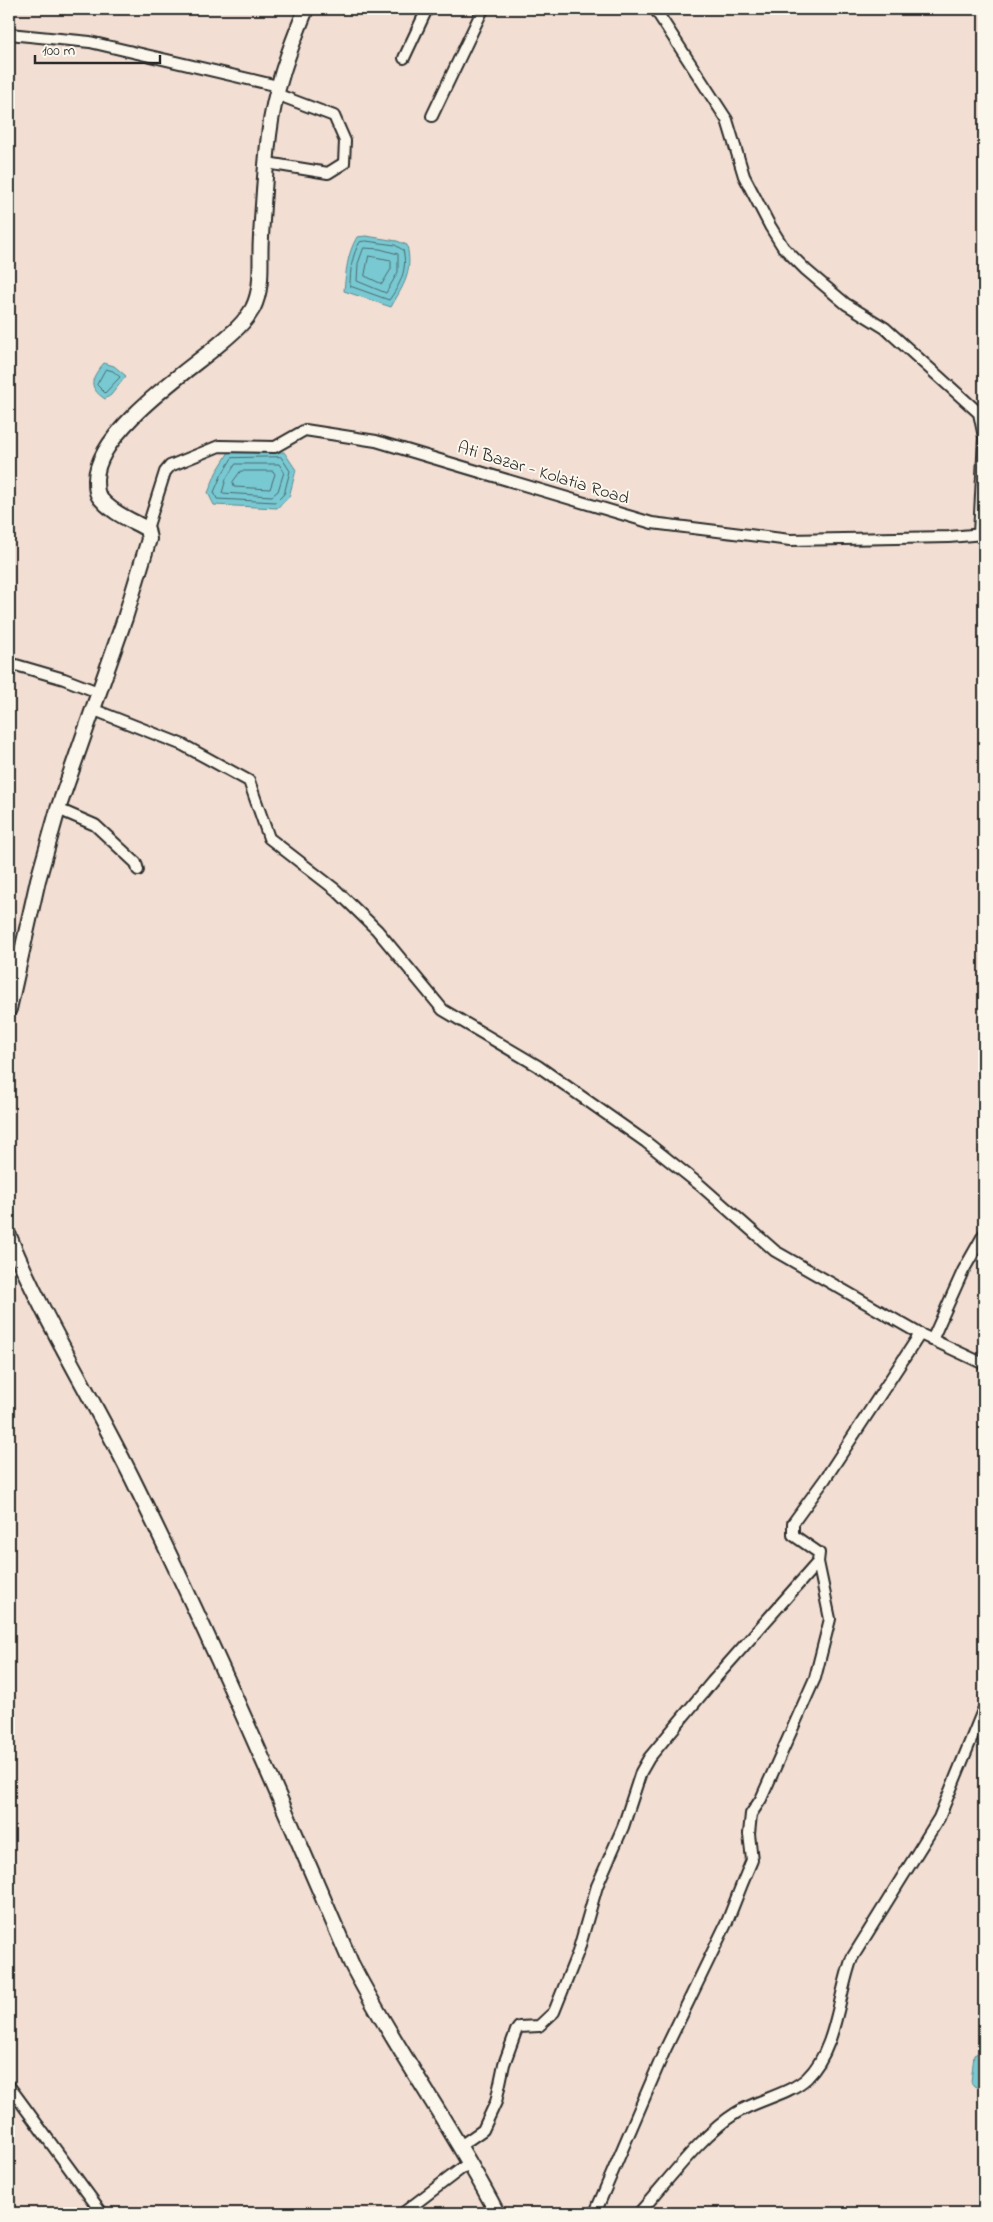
<svg xmlns="http://www.w3.org/2000/svg" width="993" height="2222" font-family="'Indie Flower',sans-serif">
	<style>
		.water { fill: #79c9d3; stroke: #5a8a90 }
		.lines { fill: none; stroke-linecap: round; stroke-linejoin: round }
		.shore { stroke: #4a6a6e; stroke-width: 1 }
		.street-casing { stroke: #2b2b2b; stroke-width: 14 }
		.secondary-casing { stroke: #2b2b2b; stroke-width: 18 }
		.street { stroke: #fbf7ec; stroke-width: 10 }
		.secondary { stroke: #fbf7ec; stroke-width: 14 }
		.labels { text-anchor: middle; dominant-baseline: central; stroke-width: 4; stroke-linejoin: round; paint-order: stroke }
		.street-label { font-size: 18px; fill: #2b2b2b; stroke: #fbf7ec }
	</style>
	<rect width="100%" height="100%" fill="#f2ded2"/>
	<filter id="ink" filterUnits="userSpaceOnUse"><feTurbulence type="fractalNoise" baseFrequency=".02" numOctaves="2"/><feDisplacementMap in="SourceGraphic" scale="10" xChannelSelector="R" yChannelSelector="G"/><feConvolveMatrix kernelMatrix="1 2 1 2 8 2 1 2 1" color-interpolation-filters="sRGB"/></filter>
	<g filter="url(#ink)">
		<!-- water -->
		<g class="water">
			<path d="M366,236l31,5 10,4c6,28 -3,39 -16,62l-47,-16c2,-19 3,-37 13,-54z"/>
			<path d="M104,363l10,3 12,10 -15,19 -6,4c-18,-12 -14,-21 -1,-36z"/>
			<path d="M229,452h55l12,18 -7,27 -12,11 -63,-3 -6,-12 8,-20z"/>
			<path d="M984,2050v40l-10,-4 -3,-4 3,-27z"/>
		</g>
		<g class="lines">
			<!-- shore -->
			<g class="shore">
				<path d="M366,241l29,4 8,5c5,19 -3,35 -14,50l-39,-14c0,-15 2,-32 10,-44z"/>
				<path d="M364,248l16,1 18,5v18l-12,21 -29,-12 1,-17z"/>
				<path d="M369,256l22,4v9l-9,15 -17,-8z"/>
				<path d="M106,369l7,2 7,6 -15,16 -8,-8z"/>
				<path d="M281,457l9,14 -6,23 -8,8 -59,-3 -3,-7 7,-16 11,-18z"/>
				<path d="M236,464h43l5,8 -6,19 -6,5 -50,-3 4,-14z"/>
				<path d="M241,471h32l2,3 -5,15 -36,-2 -1,-5z"/>
			</g>
			<defs>
				<g id="street">
					<path d="M655,9l72,111 17,56 26,50 13,21 23,23 40,34 39,24 94,85 5,24 -5,97"/>
					<path d="M9,34l81,8 188,44"/>
					<path d="M404,58l23,-49"/>
					<path d="M432,116l51,-107"/>
					<path d="M267,163l61,10 16,-10 1,-22 -11,-25 -58,-22"/>
					<path d="M147,529l18,-57 5,-6 49,-20 56,1 30,-17 71,11 276,82 138,17 159,-3 35,-3"/>
					<path d="M9,663l55,16 34,13"/>
					<path d="M92,709l91,36 66,36 20,57 67,52 41,40 66,80 95,56 108,76 54,43 75,66 145,83 64,30"/>
					<path d="M58,809l37,16 41,38 2,7"/>
					<path d="M932,1340l31,-69 21,-37"/>
					<path d="M9,2086l93,127"/>
					<path d="M460,2146l23,-16 13,-28 8,-38 12,-33 3,-4 20,-1 15,-14 24,-60 19,-66 26,-59 18,-55 8,-14 63,-76 106,-120 1,-9 -26,-18v-12l32,-44 95,-145"/>
					<path d="M403,2213l67,-51"/>
					<path d="M595,2213l69,-161 63,-130 15,-38 10,-24 -3,-26 2,-20 10,-15 54,-121 15,-59 -12,-57"/>
					<path d="M639,2213c27,-30 63,-79 97,-100 21,-13 54,-19 71,-35 30,-29 31,-83 45,-120l87,-140 45,-110"/>
				</g>
				<g id="secondary">
					<path d="M9,1009l29,-129 20,-71 67,-191 24,-79 -2,-10c-16,-9 -35,-16 -47,-31 -4,-5 -4,-12 -4,-18 0,-45 81,-102 115,-129 15,-13 32,-25 42,-43 11,-23 6,-47 8,-71 2,-34 4,-68 8,-102 5,-44 20,-85 37,-126"/>
					<path d="M9,1236c36,87 87,167 128,252 77,156 145,315 214,475 44,86 102,164 146,250"/>
				</g>
			</defs>
			<!-- street casing -->
			<use href="#street" class="street-casing"/>
			<!-- secondary casing -->
			<use href="#secondary" class="secondary-casing"/>
			<!-- street -->
			<use href="#street" class="street"/>
			<!-- secondary -->
			<use href="#secondary" class="secondary"/>
		</g>
	</g>
	<g class="labels">
		<!-- street labels -->
		<g class="street-label">
			<text transform="translate(543 474) rotate(17)">Ati Bazar - Kolatia Road</text>
		</g>
	</g>
	<!-- margin -->
	<rect width="993" height="2222" fill="none" stroke="#fbf7ec" stroke-width="30"/>
	<rect x="15" y="15" width="963" height="2192" fill="none" stroke="#2b2b2b" stroke-width="2" filter="url(#ink)"/>
	<!-- scale -->
	<path d="M35 55v8h125v-8" fill="none" stroke="#2b2b2b" stroke-width="2.5"/>
	<text x="42" y="55" font-size="15" fill="#2b2b2b" stroke="#fbf7ec" stroke-width="4" paint-order="stroke">100 m</text>
</svg>
